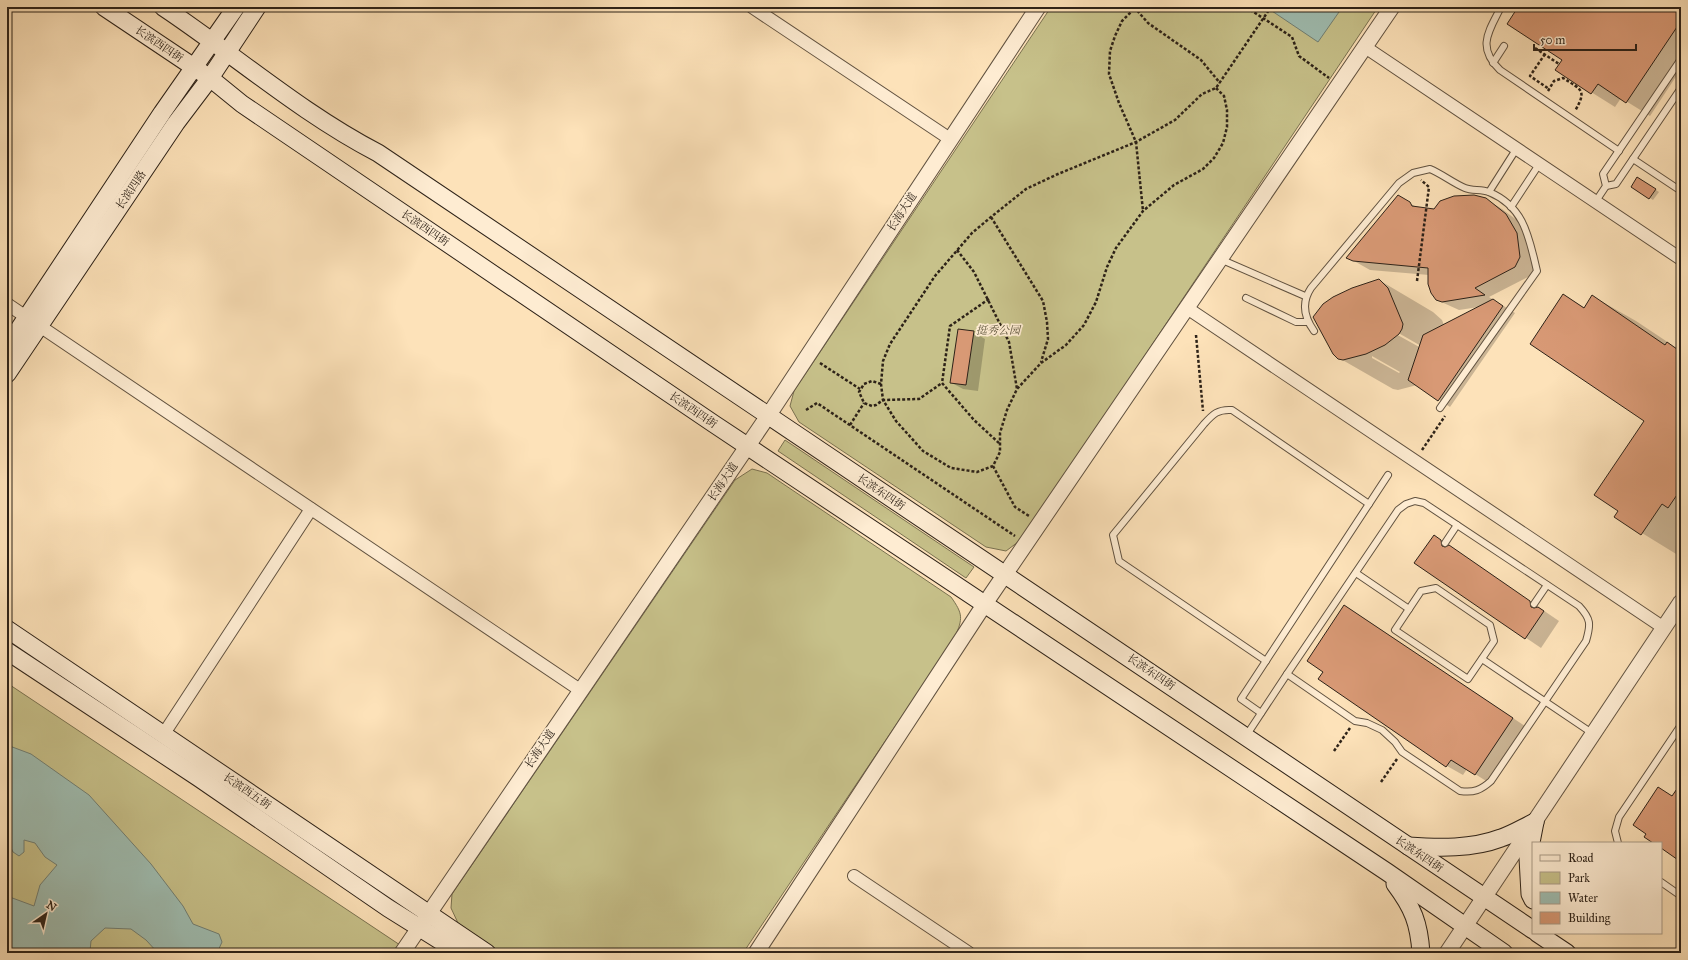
<svg xmlns="http://www.w3.org/2000/svg" width="1688" height="960" font-family="'IM FELL Great Primer','Noto Serif SC',serif">
	<style>
		.green { fill: #c7c18a; stroke: #7a7251 }
		.water { fill: #9fbdb1; stroke: #717f74 }
		.shadow { fill: #0003; fill-rule: evenodd }
		.building { fill: #d89975; stroke: #2d2218 }
		.lines { fill: none; stroke-linecap: round; stroke-linejoin: round }
		.service-casing { stroke: #615240; stroke-width: 8 }
		.minor-casing { stroke: #615240; stroke-width: 14 }
		.tertiary-casing { stroke: #615240; stroke-width: 17 }
		.secondary-casing { stroke: #2d2218; stroke-width: 19 }
		.path { stroke: #2d2218; stroke-width: 2.5; stroke-dasharray: 3 2; stroke-linecap: butt }
		.service { stroke: #feecd2; stroke-width: 6 }
		.minor { stroke: #feecd2; stroke-width: 12 }
		.tertiary { stroke: #feecd2; stroke-width: 15 }
		.secondary { stroke: #feecd2; stroke-width: 17 }
		.labels { text-anchor: middle; dominant-baseline: central; stroke-width: 3.5; stroke-linejoin: round; paint-order: stroke }
		.street-label { font-size: 11px; fill: #2d2218; stroke: #feecd2 }
		.park-label { font-size: 11px; font-style: italic; fill: #5b523a; stroke: #feecd2 }
	</style>
	<rect width="100%" height="100%" fill="#fde2b9"/>
	<filter id="stains"><feTurbulence type="fractalNoise" baseFrequency=".005" numOctaves="4"/><feColorMatrix values="0 0 0 0 .2 0 0 0 0 .09 0 0 0 0 .02 0 0 0 .5 -.17"/></filter>
	<radialGradient id="worn" r=".72"><stop offset=".6" stop-color="#630" stop-opacity="0"/><stop offset="1" stop-color="#630" stop-opacity=".3"/></radialGradient>
	<!-- green -->
	<g class="green">
		<path d="M1051,7h327l-356,532 -16,12 -20,-4 -187,-125 -9,-16 4,-15z"/>
		<path d="M785,440l189,127 -8,11 -188,-127z"/>
		<path d="M752,469l15,4 184,124c12,17 12,21 4,40l-212,316h-241l-44,-30 -7,-15 1,-14 283,-414z"/>
		<path d="M7,683l405,270h-405z"/>
	</g>
	<!-- water -->
	<g class="water">
		<path d="M1266,7h65l8,5 -21,30z"/>
		<path d="M7,745l24,9 58,41 62,69 32,42 10,18 26,10 3,8 -5,11h-59l-12,-13 -15,-11 -26,-1 -14,13 -1,10 2,2h-85v-57l27,10 6,-21 17,-20 -12,-8 -10,-14 -11,-3v12l-5,4 -6,-4 -6,-12z"/>
	</g>
	<!-- shadow -->
	<g class="shadow">
		<path d="M1519,7h158l4,3v59l-31,47 -29,-18 -6,9 -59,-37 7,-10z"/>
		<path d="M1638,178l21,14 -6,8 -21,-13z"/>
		<path d="M1399,197l19,11 17,2 51,-11 16,10 20,15 14,42 -6,10 -41,21 26,16 -65,94 -33,-22 -19,5 -5,-1 -54,-31 40,-78 54,32 9,8 2,5 35,-18 -20,3 -22,-10 -8,-25 -59,-5 -23,-13zM1395,331l26,15v2l-27,-15zM1372,356l28,16 -1,1 -27,-15z"/>
		<path d="M1564,295l21,13 7,-12 44,25 45,30v206l-65,-40 4,-6 25,-91z"/>
		<path d="M973,332l12,7 -7,52 -15,-2 -11,-6z"/>
		<path d="M1434,536l125,85 -18,27 -126,-85z"/>
		<path d="M1360,616l168,112 -37,56 -24,-15 -4,6 -16,-9 -128,-88z"/>
	</g>
	<!-- building -->
	<g class="building">
		<path d="M1518,7h158l5,4v10l-55,82 -28,-19 -7,10 -36,-24 7,-10 -55,-36z"/>
		<path d="M1637,177l19,12 -7,10 -18,-12z"/>
		<path d="M1398,195l12,7 2,4 22,3 6,-8 14,-5 20,-1 12,3 20,16 11,19 3,24 -5,10 -40,21 10,7 -43,7 -6,-2 -5,-7 -3,-9v-16l-75,-7 -7,-3z"/>
		<path d="M1379,279l9,9 15,36 -1,5 -3,5 -14,11 -19,9 -23,6 -5,-1 -5,-5 -20,-37 10,-13 10,-7 19,-9z"/>
		<path d="M1563,294l21,14 8,-13 73,50 2,-3 14,10v137l-13,19 -6,-4 -21,31 -27,-18 4,-6 -24,-16 50,-74 -114,-77z"/>
		<path d="M1493,299l10,7 -65,95 -30,-21 15,-45z"/>
		<path d="M958,329l16,2 -8,54 -16,-2z"/>
		<path d="M1434,535l7,5 1,6 3,1 4,-2 81,56 1,6 3,1 4,-1 6,4 -19,28 -111,-76z"/>
		<path d="M1344,605l169,113 -38,57 -24,-15 -5,7 -128,-88 5,-7 -16,-11z"/>
		<path d="M1681,783v79l-20,-14v-5h-8l-9,-6 2,-3 -13,-9 25,-38 14,9z"/>
	</g>
	<g class="lines">
		<defs>
			<g id="service">
				<path d="M1501,7c-12,24 -25,40 -1,63l119,81"/>
				<path d="M1493,63l11,-17"/>
				<path d="M1633,159l48,32"/>
				<path d="M1606,186l10,-2 65,-96"/>
				<path d="M1489,192l28,-44"/>
				<path d="M1596,201l10,-15 -3,-12 78,-115"/>
				<path d="M1511,207l29,-44"/>
				<path d="M1220,259l85,37"/>
				<path d="M1246,298l50,24h11"/>
				<path d="M1314,331c-10,-14 -13,-28 -3,-43l88,-105 14,-10 17,-4c12,5 23,14 35,19 7,3 16,1 24,4 36,15 40,46 48,79l-97,137"/>
				<path d="M1415,501l9,2 155,103c12,13 12,18 7,35l-95,140c-10,9 -17,12 -31,10l-58,-39 -7,-10 -13,-12 -15,-7 -12,-2 -68,-47 111,-164 8,-6z"/>
				<path d="M1445,543l12,-18"/>
				<path d="M1356,573l53,36"/>
				<path d="M1436,588l54,37 4,16 -26,38 -73,-49 26,-39z"/>
				<path d="M1534,604l13,-19"/>
				<path d="M1482,659l110,74"/>
				<path d="M1266,661l-147,-100 -6,-26 91,-111c9,-10 14,-15 28,-14l137,94"/>
				<path d="M1261,713l-20,-14 147,-224"/>
				<path d="M1246,736l41,-62"/>
				<path d="M1618,843l-3,-12 4,-14 62,-92"/>
				<path d="M1661,882l20,14"/>
			</g>
			<g id="minor">
				<path d="M752,7l198,132"/>
				<path d="M1365,47l316,212"/>
				<path d="M7,304l573,386"/>
				<path d="M1187,308l477,320"/>
				<path d="M163,735l148,-226"/>
				<path d="M854,876l115,77"/>
			</g>
			<g id="tertiary">
				<path d="M402,953l366,-537 270,-409"/>
				<path d="M756,953l228,-348 408,-598"/>
				<path d="M1447,953l234,-351"/>
			</g>
			<g id="secondary">
				<path d="M104,7l106,71 32,26 472,320 673,448 117,81"/>
				<path d="M163,7c72,48 138,106 215,146l1155,777"/>
				<path d="M7,347l155,-234 74,-106"/>
				<path d="M7,374l169,-251 34,-45 47,-71"/>
				<path d="M7,629l480,324"/>
				<path d="M7,651l192,127 189,130 72,45"/>
				<path d="M1408,846c31,2 64,3 93,-8 12,-4 23,-11 34,-16"/>
				<path d="M1395,884c18,24 24,39 26,69"/>
				<path d="M1533,900l-3,-6 -2,-36 7,-36"/>
				<path d="M1537,933l30,20"/>
			</g>
		</defs>
		<!-- service casing -->
		<use href="#service" class="service-casing"/>
		<!-- minor casing -->
		<use href="#minor" class="minor-casing"/>
		<!-- tertiary casing -->
		<use href="#tertiary" class="tertiary-casing"/>
		<!-- secondary casing -->
		<use href="#secondary" class="secondary-casing"/>
		<!-- path -->
		<g class="path">
			<path d="M1134,7l14,16 53,37 19,23"/>
			<path d="M1246,7l46,30 7,19 30,22"/>
			<path d="M1134,9l-12,12 -7,15 -5,15 -1,23 10,29 17,39 7,69"/>
			<path d="M1535,48l24,16"/>
			<path d="M1545,54l-15,22 19,13"/>
			<path d="M1216,88l8,8 3,14v17l-4,16 -9,15 -11,11 -29,16 -31,26 -27,37 -9,19 -11,35 -12,23 -18,20 -25,18 -24,26 -10,21 -7,23v19l-7,14 -16,6 -26,-4 -28,-17 -27,-30 -13,-21 -2,-16 2,-23 7,-17 45,-68 37,-43 19,-16 35,-28 32,-15 78,-32 39,-22 27,-26 14,-6 55,-81"/>
			<path d="M1548,91l6,-10 9,-3c19,12 24,12 12,33"/>
			<path d="M991,217l52,84 4,21 1,17 -7,23"/>
			<path d="M957,250l17,22 35,70 8,47"/>
			<path d="M1417,281l12,-94 -8,-7"/>
			<path d="M989,299l-39,27 -8,57 32,37 26,24"/>
			<path d="M1196,335l7,76"/>
			<path d="M820,363l40,26"/>
			<path d="M881,384l-9,-3 -8,3 -5,8 5,11 8,3 4,-1 7,-5 36,-1 23,-16"/>
			<path d="M806,410l11,-7 198,133"/>
			<path d="M850,425l14,-22"/>
			<path d="M1422,450l23,-34"/>
			<path d="M993,466l22,41 14,9"/>
			<path d="M1334,751l16,-23"/>
			<path d="M1381,782l16,-23"/>
		</g>
		<!-- service -->
		<use href="#service" class="service"/>
		<!-- minor -->
		<use href="#minor" class="minor"/>
		<!-- tertiary -->
		<use href="#tertiary" class="tertiary"/>
		<!-- secondary -->
		<use href="#secondary" class="secondary"/>
	</g>
	<g class="labels">
		<!-- street labels -->
		<g class="street-label">
			<text transform="translate(159 44) rotate(34)">长滨西四街</text>
			<text transform="translate(131 190) rotate(-56)">长滨四路</text>
			<text transform="translate(902 212) rotate(-57)">长海大道</text>
			<text transform="translate(425 228) rotate(34)">长滨西四街</text>
			<text transform="translate(693 410) rotate(34)">长滨西四街</text>
			<text transform="translate(723 482) rotate(-56)">长海大道</text>
			<text transform="translate(881 492) rotate(34)">长滨东四街</text>
			<text transform="translate(1151 672) rotate(34)">长滨东四街</text>
			<text transform="translate(540 749) rotate(-56)">长海大道</text>
			<text transform="translate(247 791) rotate(34)">长滨西五街</text>
			<text transform="translate(1419 854) rotate(34)">长滨东四街</text>
		</g>
		<!-- park labels -->
		<g class="park-label">
			<text x="998" y="330">挺秀公园</text>
		</g>
	</g>
	<!-- margin -->
	<rect width="1688" height="960" fill="none" stroke="#fde2b9" stroke-width="24"/>
	<rect x="8" y="8" width="1672" height="944" fill="none" stroke="#2d2218" stroke-width="2"/>
	<rect x="12" y="12" width="1664" height="936" fill="none" stroke="#2d2218"/>
	<!-- legend -->
	<rect x="1532" y="842" width="130" height="92" fill="#feecd2" stroke="#aa9b88"/>
	<rect x="1540" y="855" width="20" height="6" fill="#feecd2" stroke="#aa9b88"/>
	<text x="1568" y="862" font-size="12" fill="#2d2218">Road</text>
	<rect x="1540" y="872" width="20" height="12" fill="#c7c18a" stroke="#aa9b88"/>
	<text x="1568" y="882" font-size="12" fill="#2d2218">Park</text>
	<rect x="1540" y="892" width="20" height="12" fill="#9fbdb1" stroke="#aa9b88"/>
	<text x="1568" y="902" font-size="12" fill="#2d2218">Water</text>
	<rect x="1540" y="912" width="20" height="12" fill="#d89975" stroke="#aa9b88"/>
	<text x="1568" y="922" font-size="12" fill="#2d2218">Building</text>
	<!-- north arrow -->
	<g transform="translate(46 914) rotate(34)" stroke="#feecd2" stroke-width="3" paint-order="stroke">
	<path d="M0-3L7 15L0 10L-7 15Z" fill="#2d2218"/>
	<text y="-6" font-size="11" font-weight="bold" text-anchor="middle" fill="#2d2218">N</text>
	</g>
	<!-- scale -->
	<path d="M1534 44v6h102v-6" fill="none" stroke="#2d2218" stroke-width="2"/>
	<text x="1540" y="44" font-size="12" fill="#2d2218" stroke="#feecd2" stroke-width="3" paint-order="stroke">50 m</text>
	<rect width="100%" height="100%" filter="url(#stains)"/>
	<rect width="100%" height="100%" fill="url(#worn)"/>
</svg>
